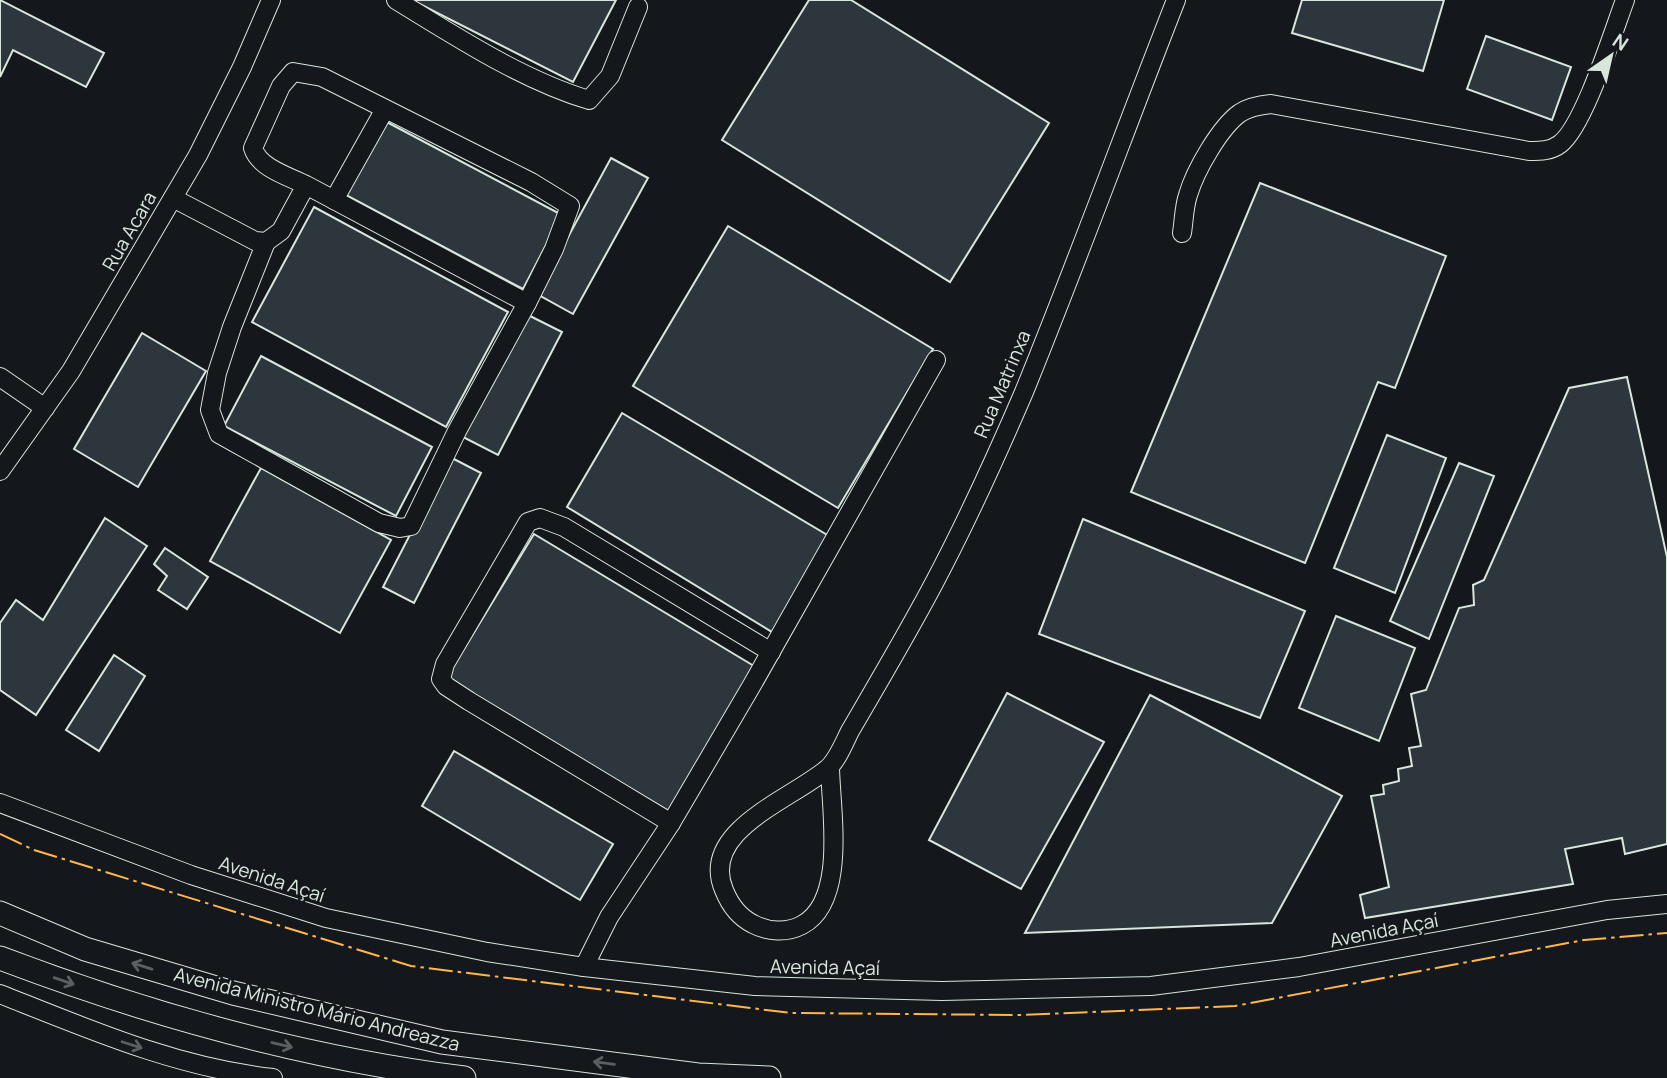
<svg xmlns="http://www.w3.org/2000/svg" width="1667" height="1078" font-family="Manrope,sans-serif">
	<style>
		.building { fill: #2c363c; stroke: #d8e6dc; stroke-width: 2 }
		.lines { fill: none; stroke-linecap: round; stroke-linejoin: round }
		.minor-casing { stroke: #d8e6dc; stroke-width: 20 }
		.major-casing { stroke: #d8e6dc; stroke-width: 25 }
		.minor { stroke: #14181c; stroke-width: 18 }
		.major { stroke: #14181c; stroke-width: 23 }
		.power { stroke: #ffb74d; stroke-width: 2; stroke-dasharray: 24 5 3.5 5; stroke-linecap: butt }
		.oneway { stroke: #59605f }
		.labels { text-anchor: middle; dominant-baseline: central; stroke-width: 5; stroke-linejoin: round; paint-order: stroke }
		.street-label { font-size: 19px; fill: #d8e6dc; stroke: #14181c }
	</style>
	<rect width="100%" height="100%" fill="#14181c"/>
	<!-- building -->
	<g class="building">
		<path d="M0,0l104,53 -18,34 -73,-37 -13,27z"/>
		<path d="M412,0h204l-43,82z"/>
		<path d="M809,0h42l198,123 -99,159 -228,-142z"/>
		<path d="M1302,0h142l-21,71 -131,-38z"/>
		<path d="M1486,36l85,31 -19,53 -85,-31z"/>
		<path d="M383,120l179,95 -39,74 -179,-95z"/>
		<path d="M611,158l37,20 -75,136 -36,-20z"/>
		<path d="M1260,183l186,73 -51,132 -17,-6 -73,181 -174,-71z"/>
		<path d="M314,207l194,105 -62,115 -194,-105z"/>
		<path d="M728,226l205,123 -95,159 -205,-122z"/>
		<path d="M526,314l36,18 -64,123 -35,-18z"/>
		<path d="M142,333l64,38 -68,116 -64,-38z"/>
		<path d="M261,356l171,91 -36,69 -172,-90z"/>
		<path d="M1627,377l40,180v287l-42,10 -3,-16 -57,11 8,35 -208,34 -5,-23 29,-8 -18,-91 13,-2 -1,-9 16,-4 -1,-12 14,-3 -3,-18 12,-2 -10,-52 15,-4 33,-82 15,-3 -1,-20 11,-5 85,-192z"/>
		<path d="M622,413l207,123 -57,96 -205,-125z"/>
		<path d="M1387,435l59,23 -51,135 -61,-25z"/>
		<path d="M450,457l31,16 -67,130 -31,-16z"/>
		<path d="M1459,463l35,13 -65,163 -39,-18z"/>
		<path d="M261,468l130,72 -51,93 -130,-72z"/>
		<path d="M105,518l42,28 -111,169 -36,-25v-67l16,-23 27,20z"/>
		<path d="M1083,519l222,92 -45,107 -221,-84z"/>
		<path d="M534,534l220,132 -85,145 -224,-131z"/>
		<path d="M165,548l43,29 -21,32 -29,-19 9,-14 -13,-12z"/>
		<path d="M1336,616l79,32 -36,93 -80,-33z"/>
		<path d="M114,655l31,21 -46,75 -33,-21z"/>
		<path d="M1007,693l97,49 -83,147 -92,-49z"/>
		<path d="M1150,695l192,101 -70,127 -247,10z"/>
		<path d="M454,751l159,93 -33,56 -158,-94z"/>
	</g>
	<g class="lines">
		<defs>
			<g id="minor">
				<path d="M396,0c59,36 126,80 193,100l21,-24 28,-69"/>
				<path d="M173,198l82,43 11,1 15,-11 25,-46 221,118 27,-54 16,-43 -39,-24 -209,-105 -29,-5 -12,14 -28,62c6,20 35,28 53,37"/>
				<path d="M334,200l51,-91"/>
				<path d="M1182,233c2,-13 2,-26 6,-38 7,-24 32,-68 52,-82 9,-6 21,-8 31,-9l258,47c11,0 22,0 31,-7 24,-18 53,-112 65,-144"/>
				<path d="M266,242l-34,85 -15,46 -7,37 9,24 160,89 21,5 11,-2 46,-95 70,-128"/>
				<path d="M0,377l45,31"/>
				<path d="M0,471l71,-100 127,-216 44,-88 29,-67"/>
				<path d="M830,768c1,43 17,133 -28,157 -15,8 -34,7 -49,-1 -14,-7 -23,-19 -29,-34 -25,-59 66,-90 103,-121 10,-8 17,-26 23,-38 28,-48 57,-97 83,-146 33,-62 63,-128 91,-193 53,-130 101,-262 152,-392"/>
				<path d="M0,803l191,72 135,43 161,34 97,15 171,19 187,5 209,-5 148,-19 308,-57 60,-6"/>
				<path d="M671,823l-202,-122 -23,-15 -5,-7 4,-15 83,-142 12,-4 24,9 207,125"/>
				<path d="M584,967l25,-50 62,-94 81,-138 184,-325"/>
				<path d="M0,994c88,35 178,74 273,84"/>
			</g>
			<g id="major">
				<path d="M0,913l85,36 148,44 209,49 256,33 71,3"/>
				<path d="M0,958c150,57 305,100 464,120"/>
			</g>
		</defs>
		<!-- minor casing -->
		<use href="#minor" class="minor-casing"/>
		<!-- major casing -->
		<use href="#major" class="major-casing"/>
		<!-- minor -->
		<use href="#minor" class="minor"/>
		<!-- major -->
		<use href="#major" class="major"/>
		<!-- power -->
		<path class="power" d="M0,834l34,16 377,116 380,47 230,2 214,-9 349,-66 83,-7"/>
	</g>
	<!-- one-way arrows -->
	<defs><path id="oneway-shaft" d="M-6 0H5M1.5-3L5.5 0L1.5 3" fill="none" stroke-width="1.6" stroke-linecap="round" stroke-linejoin="round" transform="scale(1.75)"/></defs>
	<g class="oneway">
		<use href="#oneway-shaft" transform="translate(142 966) rotate(-163)"/>
		<use href="#oneway-shaft" transform="translate(64 981) rotate(19)"/>
		<use href="#oneway-shaft" transform="translate(132 1045) rotate(18)"/>
		<use href="#oneway-shaft" transform="translate(282 1045) rotate(13)"/>
		<use href="#oneway-shaft" transform="translate(604 1063) rotate(-173)"/>
	</g>
	<g class="labels">
		<!-- street labels -->
		<g class="street-label">
			<text transform="translate(129 231) rotate(-60)">Rua Acara</text>
			<text transform="translate(1002 384) rotate(-67)">Rua Matrinxa</text>
			<text transform="translate(272 879) rotate(18)">Avenida Açaí</text>
			<text transform="translate(1384 930) rotate(-11)">Avenida Açaí</text>
			<text transform="translate(825 967) rotate(1)">Avenida Açaí</text>
			<text transform="translate(317 1009) rotate(14)">Avenida Ministro Mário Andreazza</text>
		</g>
	</g>
	<!-- north arrow -->
	<g transform="translate(1611 56) rotate(34)" stroke="#14181c" stroke-width="5" paint-order="stroke">
	<path d="M0-5L12 26L0 18L-12 26Z" fill="#d8e6dc"/>
	<text y="-10" font-size="19" font-weight="bold" text-anchor="middle" fill="#d8e6dc">N</text>
	</g>
</svg>
